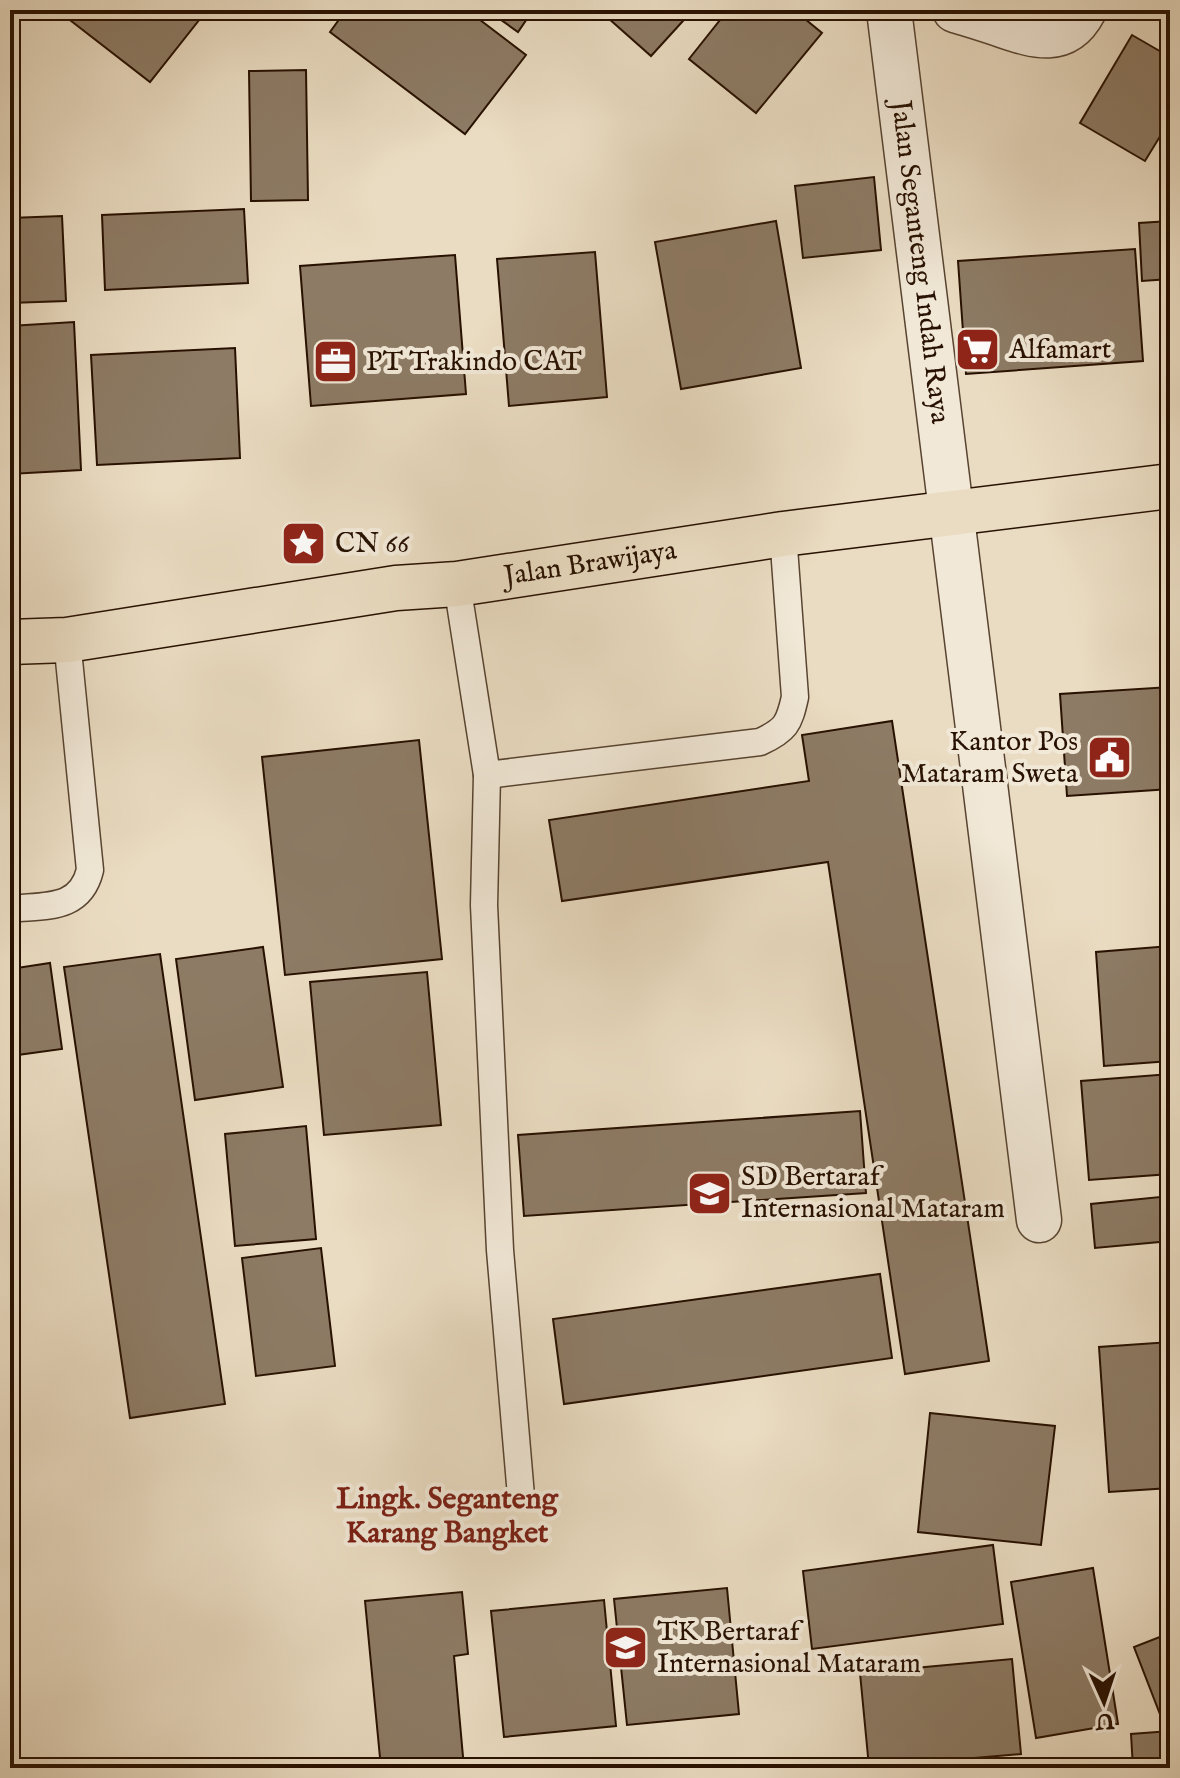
<svg xmlns="http://www.w3.org/2000/svg" width="1180" height="1778" font-family="'IM FELL English',serif">
	<style>
		.building { fill: #8d7b65; stroke: #281101; stroke-width: 2 }
		.lines { fill: none; stroke-linecap: round; stroke-linejoin: round }
		.service-casing { stroke: #584431; stroke-width: 29 }
		.minor-casing { stroke: #584431; stroke-width: 47 }
		.primary-casing { stroke: #281101; stroke-width: 47 }
		.service { stroke: #f1e8d7; stroke-width: 26 }
		.minor { stroke: #f1e8d7; stroke-width: 44 }
		.primary { stroke: #eadcc2; stroke-width: 44 }
		.labels { text-anchor: middle; dominant-baseline: central; stroke-width: 8; stroke-linejoin: round; paint-order: stroke }
		.street-label { font-size: 28px; fill: #281101; stroke: #f1e8d7 }
		.poi-label { font-size: 28px; fill: #281101; stroke: #f1e8d7; text-anchor: start }
		.neighbourhood-label { font-size: 30px; font-weight: bold; fill: #7a1f14; stroke: #f1e8d7 }
	</style>
	<rect width="100%" height="100%" fill="#eadcc2"/>
	<filter id="stains"><feTurbulence type="fractalNoise" baseFrequency=".0025" numOctaves="4"/><feColorMatrix values="0 0 0 0 .2 0 0 0 0 .09 0 0 0 0 .02 0 0 0 .5 -.17"/></filter>
	<radialGradient id="worn" r=".72"><stop offset=".6" stop-color="#630" stop-opacity="0"/><stop offset="1" stop-color="#630" stop-opacity=".3"/></radialGradient>
	<!-- building -->
	<g class="building">
		<path d="M57,10h150l-57,72z"/>
		<path d="M346,10h121l59,45 -61,79 -135,-102z"/>
		<path d="M487,10h46l-15,22z"/>
		<path d="M599,10h94l-42,46z"/>
		<path d="M728,10h66l28,23 -66,80 -67,-54z"/>
		<path d="M1147,10h23v13z"/>
		<path d="M1132,35l38,22v63l-25,41 -65,-38z"/>
		<path d="M306,70l2,130 -57,1 -2,-130z"/>
		<path d="M874,177l7,73 -78,8 -8,-72z"/>
		<path d="M244,209l4,74 -143,7 -3,-75z"/>
		<path d="M62,216l4,85 -56,2v-85z"/>
		<path d="M776,221l25,147 -120,21 -26,-147z"/>
		<path d="M1170,221v58l-28,2 -3,-58z"/>
		<path d="M1135,249l8,112 -177,13 -8,-113z"/>
		<path d="M595,252l12,145 -98,9 -12,-147z"/>
		<path d="M455,255l11,139 -155,12 -11,-140z"/>
		<path d="M74,322l7,148 -71,4v-148z"/>
		<path d="M235,348l5,110 -143,7 -6,-110z"/>
		<path d="M1170,687v102l-103,7 -7,-102z"/>
		<path d="M892,721l97,640 -84,13 -77,-512 -266,39 -13,-81 260,-39 -7,-46z"/>
		<path d="M419,740l23,219 -157,16 -23,-218z"/>
		<path d="M1170,946v115l-66,5 -8,-114z"/>
		<path d="M263,947l20,140 -88,13 -19,-141z"/>
		<path d="M160,954l65,450 -95,14 -66,-451z"/>
		<path d="M50,963l12,86 -52,7v-87z"/>
		<path d="M427,972l14,153 -117,10 -14,-153z"/>
		<path d="M1170,1074v100l-81,6 -8,-99z"/>
		<path d="M860,1111l6,82 -342,23 -6,-81z"/>
		<path d="M306,1126l10,113 -81,7 -10,-112z"/>
		<path d="M1170,1196v45l-75,7 -4,-44z"/>
		<path d="M321,1248l14,118 -79,10 -14,-118z"/>
		<path d="M880,1274l12,84 -328,46 -11,-85z"/>
		<path d="M1170,1342v146l-61,4 -10,-145z"/>
		<path d="M930,1413l125,13 -14,119 -123,-13z"/>
		<path d="M993,1545l10,79 -191,25 -9,-78z"/>
		<path d="M1093,1568l25,156 -82,14 -25,-156z"/>
		<path d="M727,1588l12,126 -112,11 -13,-126z"/>
		<path d="M462,1592l6,62 -14,2 10,112h-83l-16,-167z"/>
		<path d="M604,1600l12,126 -112,11 -13,-126z"/>
		<path d="M1170,1633v86l-7,3 -29,-75z"/>
		<path d="M1012,1659l9,95 -152,13 -9,-94z"/>
		<path d="M1170,1731v37h-37l-2,-34z"/>
	</g>
	<g class="lines">
		<defs>
			<g id="service">
				<path d="M457,584l30,191 273,-33c26,-12 29,-18 35,-45l-12,-163"/>
				<path d="M487,775l-3,130 16,345 21,246"/>
				<path d="M10,909c35,-4 70,2 80,-39l-23,-230"/>
			</g>
			<g id="minor">
				<path id="s1" d="M889,10l150,1210"/>
				<path d="M955,10c16,5 33,10 50,16 30,10 60,20 79,-16"/>
			</g>
			<g id="primary">
				<path id="s2" d="M10,642l57,-2 329,-52 61,-4 326,-50 387,-48"/>
			</g>
		</defs>
		<!-- service casing -->
		<use href="#service" class="service-casing"/>
		<!-- minor casing -->
		<use href="#minor" class="minor-casing"/>
		<!-- primary casing -->
		<use href="#primary" class="primary-casing"/>
		<!-- service -->
		<use href="#service" class="service"/>
		<!-- minor -->
		<use href="#minor" class="minor"/>
		<!-- primary -->
		<use href="#primary" class="primary"/>
	</g>
	<!-- icons -->
	<defs>
		<symbol id="supermarket-square" viewBox="-11 -11 22 22"><rect x="-9" y="-9" width="18" height="18" rx="4" fill="#8f2418" stroke="#f1e8d7"/><path d="M-6-5.5h2.5l.6 2H6L4.5 2H-2.5L-4.4-4H-6ZM-1.5 3.2a1.3 1.3 0 1 0 .1 0ZM3 3.2a1.3 1.3 0 1 0 .1 0Z" fill="#fff"/></symbol>
		<symbol id="office-square" viewBox="-11 -11 22 22"><rect x="-9" y="-9" width="18" height="18" rx="4" fill="#8f2418" stroke="#f1e8d7"/><path d="M-6-3h4V-5.5h4V-3h4V5H-6ZM-1-4.5V-3h2v-1.5ZM-6 0V1H6V0Z" fill="#fff"/></symbol>
		<symbol id="sight-square" viewBox="-11 -11 22 22"><rect x="-9" y="-9" width="18" height="18" rx="4" fill="#8f2418" stroke="#f1e8d7"/><path d="M0-6L1.8-2.2L6-1.7L2.9 1.2L3.7 5.4L0 3.3L-3.7 5.4L-2.9 1.2L-6-1.7L-1.8-2.2Z" fill="#fff"/></symbol>
		<symbol id="civic-square" viewBox="-11 -11 22 22"><rect x="-9" y="-9" width="18" height="18" rx="4" fill="#8f2418" stroke="#f1e8d7"/><path d="M-.6-6.5H3V-4.5H.6V-3L4-1V1h2V6H-6V1h2V-1L-.6-3ZM-1.2 2.5V6h2.4V2.5Z" fill="#fff"/></symbol>
		<symbol id="school-square" viewBox="-11 -11 22 22"><rect x="-9" y="-9" width="18" height="18" rx="4" fill="#8f2418" stroke="#f1e8d7"/><path d="M0-5L7-2L0 1L-7-2ZM-4 1L0 2.5L4 1V4Q0 6-4 4Z" fill="#fff"/></symbol>
	</defs>
	<g fill-rule="evenodd">
		<use href="#supermarket-square" x="952" y="324" width="51" height="51"/>
		<use href="#office-square" x="310" y="336" width="51" height="51"/>
		<use href="#sight-square" x="278" y="518" width="51" height="51"/>
		<use href="#civic-square" x="1084" y="732" width="51" height="51"/>
		<use href="#school-square" x="684" y="1168" width="51" height="51"/>
		<use href="#school-square" x="600" y="1622" width="51" height="51"/>
	</g>
	<g class="labels">
		<!-- street labels -->
		<g class="street-label">
			<text stroke="none"><textPath href="#s1" startOffset="254">Jalan Seganteng Indah Raya</textPath></text>
			<text stroke="none"><textPath href="#s2" startOffset="586">Jalan Brawijaya</textPath></text>
		</g>
		<!-- poi labels -->
		<g class="poi-label">
			<text x="1009" y="350">Alfamart</text>
			<text x="366" y="362">PT Trakindo CAT</text>
			<text x="335" y="544">CN 66</text>
			<text x="1078" y="742" text-anchor="end">Kantor Pos<tspan x="1078" dy="32">Mataram Sweta</tspan></text>
			<text x="741" y="1177">SD Bertaraf<tspan x="741" dy="32">Internasional Mataram</tspan></text>
			<text x="657" y="1632">TK Bertaraf<tspan x="657" dy="32">Internasional Mataram</tspan></text>
		</g>
		<!-- neighbourhood labels -->
		<g class="neighbourhood-label">
			<text x="447" y="1500">Lingk. Seganteng<tspan x="447" dy="34">Karang Bangket</tspan></text>
		</g>
	</g>
	<!-- margin -->
	<rect width="1180" height="1778" fill="none" stroke="#eadcc2" stroke-width="40"/>
	<rect x="12" y="12" width="1156" height="1754" fill="none" stroke="#281101" stroke-width="4"/>
	<rect x="20" y="20" width="1140" height="1738" fill="none" stroke="#281101" stroke-width="2"/>
	<!-- north arrow -->
	<g transform="translate(1104 1702) rotate(177)" stroke="#f1e8d7" stroke-width="6" paint-order="stroke">
	<path d="M0-6L14 30L0 20L-14 30Z" fill="#281101"/>
	<text y="-12" font-size="22" font-weight="bold" text-anchor="middle" fill="#281101">U</text>
	</g>
	<rect width="100%" height="100%" filter="url(#stains)"/>
	<rect width="100%" height="100%" fill="url(#worn)"/>
</svg>
